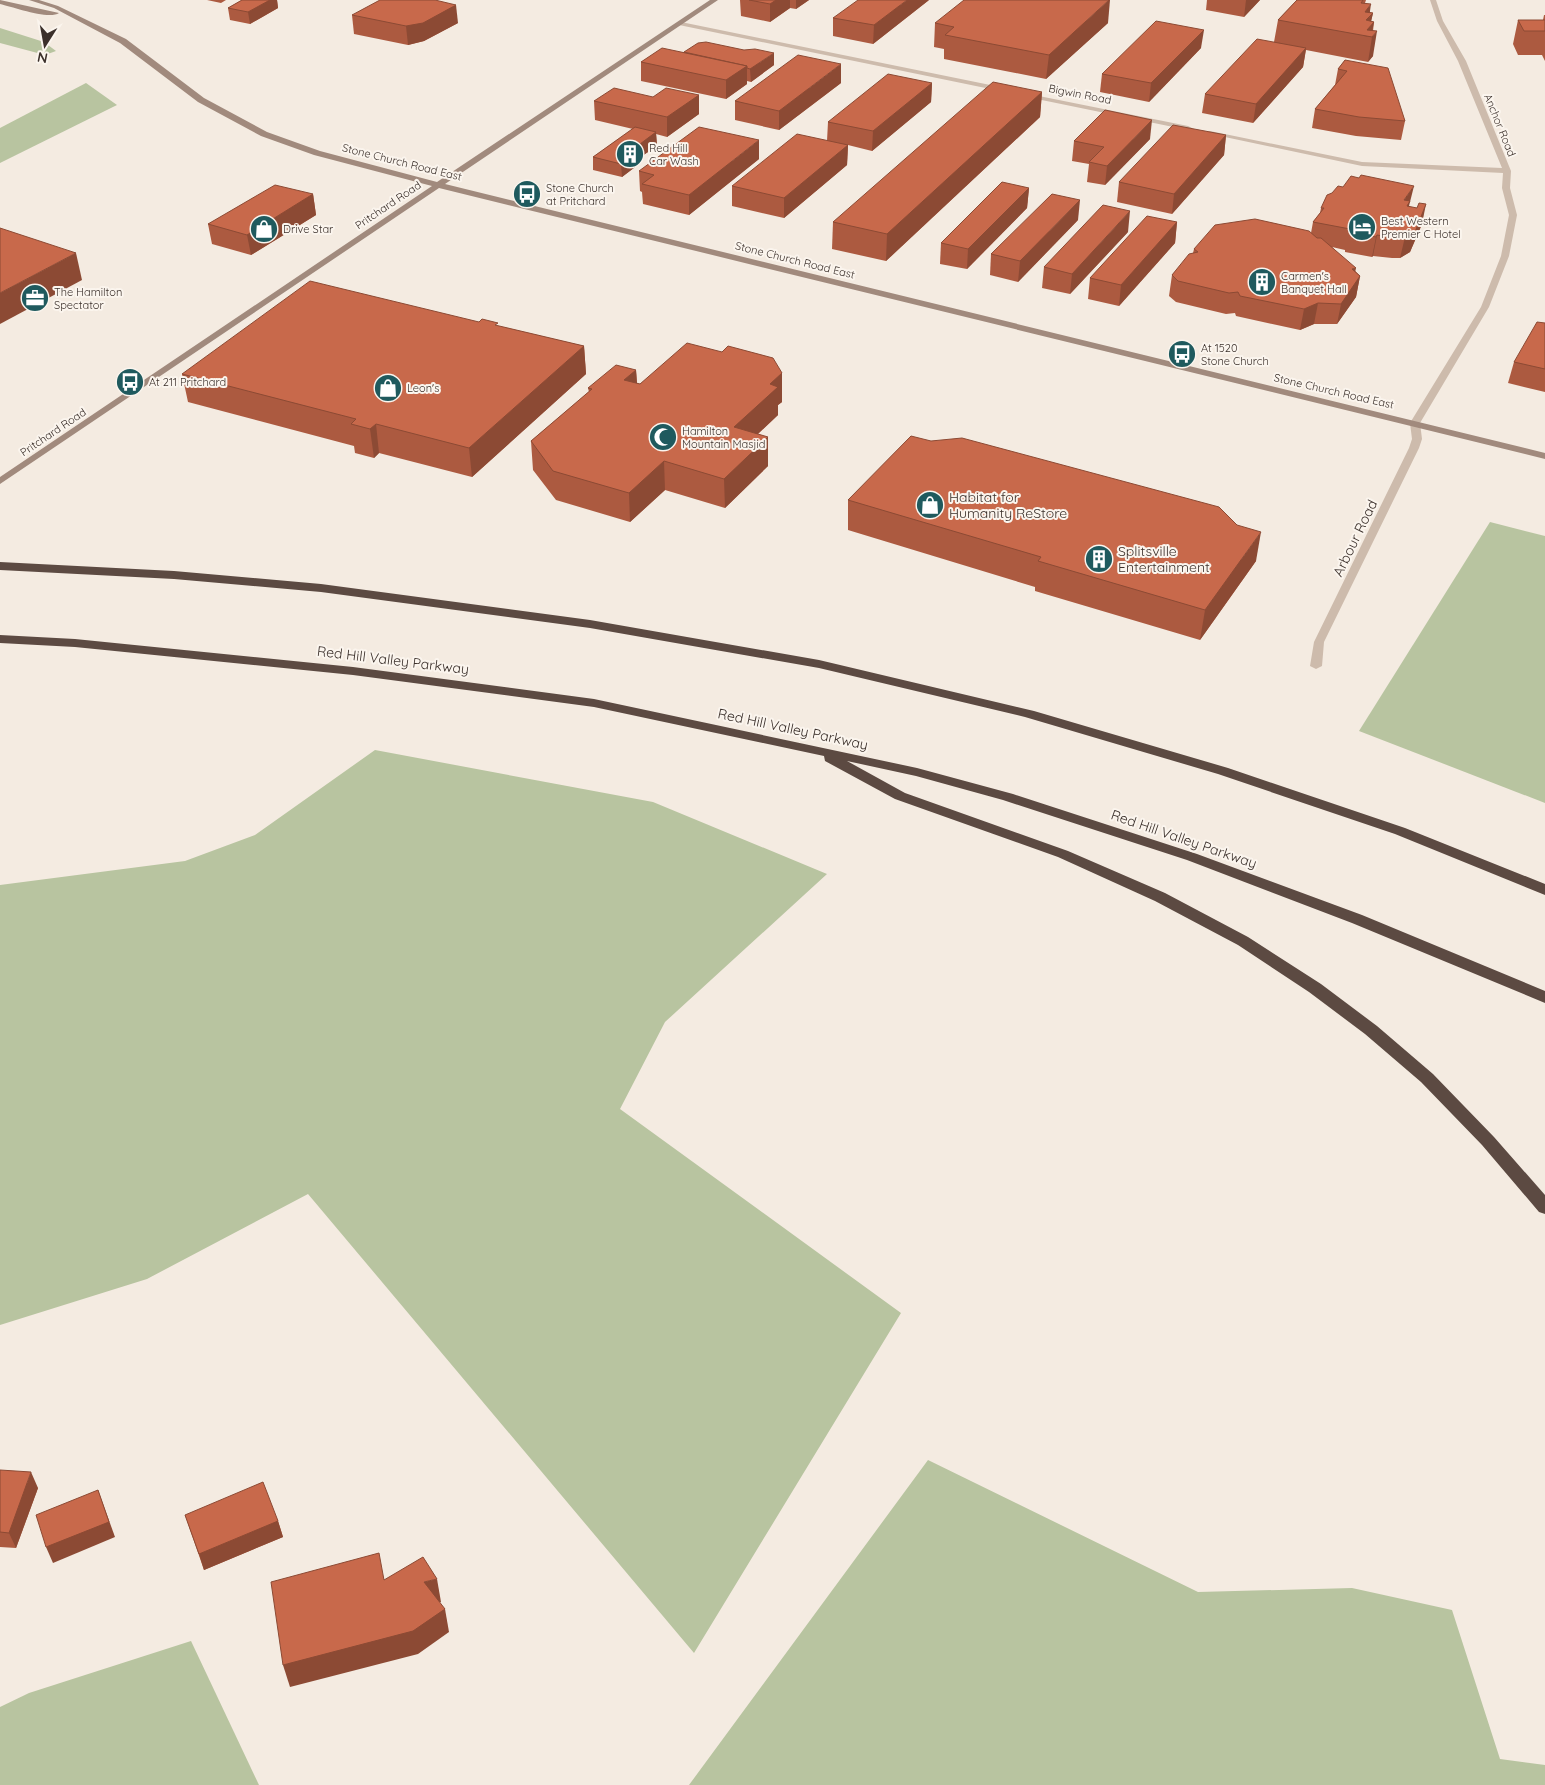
<svg xmlns="http://www.w3.org/2000/svg" width="1545" height="1785" font-family="Quicksand,sans-serif">
	<style>
		.green { fill: #b8c4a0 }
		.lines { fill: none; stroke-linecap: round; stroke-linejoin: round }
		.street { fill: #cdbbac; fill-rule: evenodd }
		.secondary { fill: #a18a7d; fill-rule: evenodd }
		.highway { fill: #5c4a42; fill-rule: evenodd }
		.wall { fill: #ac5a40 }
		.shaded-wall { fill: #8c4a34 }
		.building { fill: #c8694b; stroke: #8c4a34 }
		.labels { text-anchor: middle; dominant-baseline: central; stroke-width: 4; stroke-linejoin: round; paint-order: stroke }
		.far-street-label { font-size: 11px; fill: #3b302b; stroke: #fbf5ee }
		.far-poi-label { font-size: 11px; fill: #3b302b; stroke: #fbf5ee; text-anchor: start }
		.poi-label { font-size: 14px; fill: #3b302b; stroke: #fbf5ee; text-anchor: start }
		.street-label { font-size: 14px; fill: #3b302b; stroke: #fbf5ee }
	</style>
	<rect width="100%" height="100%" fill="#f4ebe1"/>
	<!-- green -->
	<g class="green">
		<path d="M0,28l44,14 12,9 -11,4 -45,-12z"/>
		<path d="M86,83l31,22 -117,58v-35z"/>
		<path d="M1490,522l55,14v267l-186,-72z"/>
		<path d="M375,750l278,52 174,72 -162,148 -45,87 281,204 -207,340 -386,-459 -161,85 -147,46v-440l185,-24 70,-26z"/>
		<path d="M928,1460l270,132 154,-4 100,22 48,149 45,6v20h-856z"/>
		<path d="M191,1641l68,144h-259v-78l29,-14z"/>
	</g>
	<g class="lines">
		<!-- street -->
		<g class="street">
			<path d="M1430,0h6l7,21 23,40 45,110 -1,17 7,27 -8,41 -20,51 -69,116 2,16 -3,9 -95,194 -2,24 -6,3 -6,-3 4,-24 95,-194 3,-9 -2,-16 71,-116 20,-51 8,-41 -7,-27 1,-15 -141,-7 -156,-33 4,-2 152,31 140,6 -44,-107 -21,-40z"/>
			<path d="M681,22l324,66 4,2 -4,2 -326,-67 -2,-1z"/>
			<path d="M1024,93l164,33 4,2 -4,2 -161,-33h-3z"/>
		</g>
		<!-- secondary -->
		<g class="secondary">
			<path d="M0,0l59,13c-10,7 -46,-6 -59,-9z"/>
			<path d="M29,0h10l19,6 68,33 78,59 63,34 53,19 117,31 273,-182h8l-273,184 1100,269v6l-1106,-271 -439,296v-7l432,-291 -118,-31 -53,-19 -63,-34 -78,-59 -66,-35z"/>
		</g>
		<!-- highway -->
		<g class="highway">
			<path d="M0,562l174,9 147,13 269,36 229,40 215,51 194,57 177,60 140,56v11l-150,-61 -177,-60 -193,-57 -206,-49 -229,-40 -269,-36 -147,-13 -174,-9z"/>
			<path d="M0,635l75,4 278,28 241,32 323,69 96,26 184,60 165,61 183,76v12l-193,-80 -165,-63 -184,-60 -87,-24 -69,-15 58,32 163,58 97,42 83,44 73,47 56,42 56,48 61,63 51,58v19l-6,-2 -57,-67 -61,-63 -56,-48 -56,-42 -71,-47 -83,-44 -97,-44 -163,-58 -70,-38 -1,-5 -230,-49 -241,-32 -278,-28 -75,-4z"/>
		</g>
	</g>
	<!-- wall -->
	<g class="wall">
		<path d="M207,0h19l-5,3z"/>
		<path d="M242,0h35l1,8 -28,16 -20,-4 -2,-12z"/>
		<path d="M740,0h69l-13,9 -6,-1 -20,14 -29,-6z"/>
		<path d="M929,0l-56,44 -40,-8v-18z"/>
		<path d="M1207,0h53l-16,17 -38,-7z"/>
		<path d="M1297,0h69l-1,3 5,9 3,1 -2,8 3,1 -1,9v25l-5,6 -62,-12 -3,17 -50,56 -51,-10 3,-19 69,-52 4,-22z"/>
		<path d="M352,15l106,8 -34,18 -16,4 -54,-11z"/>
		<path d="M1544,15h1v46l-3,-6h-24l-5,-11 5,-24h25z"/>
		<path d="M935,23h173l-62,56 -102,-20v-10l-10,-2z"/>
		<path d="M1201,48l-52,54 -49,-10 2,-18z"/>
		<path d="M684,52l90,13 -23,17 -4,-1v3l-21,15 -85,-18v-19z"/>
		<path d="M1345,60l60,61 -4,19 -45,-4 -44,-8 3,-19 20,-24 3,-16z"/>
		<path d="M841,83l-62,47 -44,-10v-19z"/>
		<path d="M932,83l-1,19 -59,49 -24,-6 -1,20 -63,53 -52,-12v-20l95,-45 1,-19z"/>
		<path d="M1042,92l-2,25 -154,144 -54,-12 1,-27z"/>
		<path d="M699,95v19l-32,23 -11,-3 1,12 -18,12v6l-17,13 -29,-7v-13l40,-28 -38,-9 -1,-19 59,-4z"/>
		<path d="M1226,135l-2,20 -52,59 -55,-12 2,-20z"/>
		<path d="M1150,139l-45,46 -18,-3 2,-18 -17,-3 2,-20z"/>
		<path d="M759,159l-70,56 -46,-11 -1,-12 -2,-1 -1,-20z"/>
		<path d="M1029,188l-2,20 -60,61 -27,-5 1,-21z"/>
		<path d="M313,194l3,21 -65,40 -39,-11 -4,-20z"/>
		<path d="M1409,206v1l13,17 -12,28 -10,6h-8l-19,-2 -1,1 -27,-5v-2l-13,-3 28,29 -4,21 -19,27h-23l-14,6 -64,-14 -1,-3 -9,1 -50,-12 -7,-6 3,-21 21,-22 1,-4 117,-16 2,-11 7,-9 1,-5z"/>
		<path d="M1078,220l-60,62 -28,-7 1,-21z"/>
		<path d="M1177,222l-2,21 -56,63 -31,-7 2,-21z"/>
		<path d="M1128,232l-58,62 -28,-6 2,-21z"/>
		<path d="M479,322l105,24 2,28 -114,103 -93,-24 -5,5 -19,-5 -1,-7 -166,-44 -6,-28z"/>
		<path d="M1545,323v69l-37,-9 6,-21z"/>
		<path d="M636,370l1,13 3,1 142,-11v29l-4,3v10l-20,19 10,32 -43,42 -60,-18 -35,32 -74,-22 -23,-30 -2,-29 58,-49 -1,-4z"/>
		<path d="M848,500l408,61 -56,79 -165,-49v-4l-187,-57z"/>
		<path d="M0,1470l38,18 -22,60 -16,-1z"/>
		<path d="M185,1515l93,6 5,16 -79,33z"/>
	</g>
	<!-- shaded-wall -->
	<g class="shaded-wall">
		<path d="M270,0h7l1,8 -28,16 -2,-12z"/>
		<path d="M776,0h14v8l-20,14v-18z"/>
		<path d="M796,0h13l-13,9z"/>
		<path d="M907,0h22l-56,44 1,-19z"/>
		<path d="M1109,0h1l-2,23 -62,56 3,-24z"/>
		<path d="M1246,0h14l-16,17z"/>
		<path d="M1371,4l-2,14 4,-5 -3,13 4,-4 -3,15 -7,-1 1,-24z"/>
		<path d="M456,5l2,18 -34,18 -16,4 -2,-19z"/>
		<path d="M1204,30l-3,18 -52,54 2,-19z"/>
		<path d="M1377,31l-4,25 -5,6 4,-25z"/>
		<path d="M1306,48l-3,19 -50,56 3,-19z"/>
		<path d="M774,53v12l-23,17 -1,-13z"/>
		<path d="M841,64v19l-62,47v-19z"/>
		<path d="M747,66v18l-21,15v-19z"/>
		<path d="M932,83l-1,19 -59,49 1,-20z"/>
		<path d="M1042,92l-2,25 -154,144 1,-27z"/>
		<path d="M699,95v19l-32,23v-20z"/>
		<path d="M1152,120l-2,19 -45,46 2,-19z"/>
		<path d="M656,132l1,14 -18,12v6l-17,13 -1,-13 11,-14z"/>
		<path d="M1226,135l-2,20 -52,59 2,-20z"/>
		<path d="M759,140v19l-70,56v-20z"/>
		<path d="M848,145l-1,20 -63,53v-20z"/>
		<path d="M1414,186l-5,20 -3,15 -2,-21z"/>
		<path d="M1029,188l-2,20 -60,61 1,-20z"/>
		<path d="M313,194l3,21 -65,40 -4,-20z"/>
		<path d="M1080,200l-2,20 -60,62 2,-21z"/>
		<path d="M1426,204l-4,20 -12,28 -10,6 5,-21z"/>
		<path d="M1130,211l-2,21 -58,62 2,-20z"/>
		<path d="M1177,222l-2,21 -56,63 2,-21z"/>
		<path d="M1377,235l-4,21 -1,1 4,-20z"/>
		<path d="M76,253l6,27 -82,44v-31z"/>
		<path d="M1356,268l-4,19 8,-11 -4,21 -19,27 4,-20 11,-35z"/>
		<path d="M1318,303l-4,21 -14,6 4,-21z"/>
		<path d="M584,346l2,28 -114,103 -3,-29z"/>
		<path d="M636,370l2,28 -14,-18z"/>
		<path d="M782,373v29l-4,3v10l-44,41v-29l36,-43z"/>
		<path d="M376,424l3,29 -5,5 -4,-29z"/>
		<path d="M768,437v29l-43,42 -1,-29z"/>
		<path d="M664,461l1,29 -35,32 -1,-29z"/>
		<path d="M1261,532l-5,29 -56,79 5,-30z"/>
		<path d="M31,1472l7,16 -22,60 -7,-15z"/>
		<path d="M98,1490l17,47 -62,26 -7,-16z"/>
		<path d="M278,1521l5,16 -79,33 -5,-16z"/>
		<path d="M437,1579l4,23 -13,3 -4,-23z"/>
		<path d="M445,1609l4,23 -31,22 -128,33 -7,-22z"/>
	</g>
	<!-- building -->
	<g class="building">
		<path d="M242,0h28l-22,12 -20,-4z"/>
		<path d="M380,0h55l21,5 -33,18 -17,3 -54,-11z"/>
		<path d="M749,0h27l-6,4z"/>
		<path d="M858,0h49l-33,25 -41,-7z"/>
		<path d="M964,0h145l-60,55 -104,-20 9,-8 -19,-4z"/>
		<path d="M1297,0h66l-2,3 10,1 -6,8 8,1 -7,7 8,2 -7,8 10,1 -5,6 -94,-17z"/>
		<path d="M1518,20h27v11h-21z"/>
		<path d="M1156,21l48,9 -53,53 -49,-9z"/>
		<path d="M1257,39l49,9 -50,56 -51,-10z"/>
		<path d="M706,42l38,8 11,-1 19,4 -24,16 -3,-1v-2l-63,-14 14,-9z"/>
		<path d="M662,48l85,18 -21,14 -85,-18z"/>
		<path d="M798,55l43,9 -62,47 -44,-10z"/>
		<path d="M1345,60l43,8 17,53 -46,-4 -44,-8 32,-38 -9,-2z"/>
		<path d="M888,74l44,9 -59,48 -45,-9z"/>
		<path d="M993,82l49,10 -155,142 -54,-12z"/>
		<path d="M614,88l39,9 13,-9 33,7 -32,22 -73,-16z"/>
		<path d="M1105,110l47,10 -45,46 -18,-4 15,-15 -30,-6z"/>
		<path d="M1173,125l53,10 -52,59 -55,-12z"/>
		<path d="M635,127l21,5 -24,18 7,1 -18,13 -28,-7z"/>
		<path d="M699,127l60,13 -70,55 -47,-11 12,-9 -15,-4z"/>
		<path d="M797,134l51,11 -64,53 -52,-12z"/>
		<path d="M1361,175l53,11 -10,14 6,1 -3,5 10,2 2,-5 7,1 -11,28 -10,5 -9,1 -19,-3 -1,2 -27,-5 1,-3 -37,-7 11,-14h-3l6,-13 5,-2 6,-7 5,1 8,-11 8,2z"/>
		<path d="M1002,182l27,6 -61,61 -27,-6z"/>
		<path d="M275,185l38,9 -66,41 -39,-11z"/>
		<path d="M1052,194l28,6 -60,61 -29,-7z"/>
		<path d="M1103,205l27,6 -58,63 -28,-7z"/>
		<path d="M1147,216l30,6 -56,63 -31,-7z"/>
		<path d="M1255,219l54,12 8,7h4l35,30 -4,1 8,7 -19,28 -23,-1 -14,6 -64,-13 -2,-4 -9,1 -51,-12 -6,-6 17,-21 9,-2 -4,-3 21,-24z"/>
		<path d="M0,228l76,25 -76,40z"/>
		<path d="M310,281l169,41 3,-3 16,4 -3,2 89,21 -115,102 -93,-24 -6,5 -19,-5 5,-5 -174,-45z"/>
		<path d="M1537,322l8,1v46l-31,-7z"/>
		<path d="M687,343l35,9 6,-6 45,12 9,15 -12,11 8,3 -44,40 34,10 -44,42 -60,-18 -35,32 -76,-22 -22,-30 61,-52 -4,-1 28,-23 20,5 -12,10 16,4z"/>
		<path d="M911,436l20,5 31,-3 257,69 18,18 24,7 -56,78 -167,-49 3,-4 -193,-57z"/>
		<path d="M0,1470l31,2 -22,61 -9,-1z"/>
		<path d="M263,1482l15,39 -79,33 -14,-39z"/>
		<path d="M98,1490l11,32 -63,25 -10,-32z"/>
		<path d="M379,1553l5,27 39,-23 14,22 -13,3 21,27 -32,22 -130,34 -12,-83z"/>
	</g>
	<!-- icons -->
	<defs>
		<symbol id="building-disc" viewBox="-11 -11 22 22"><circle r="9.5" fill="#1f5a5e" stroke="#fbf5ee"/><path d="M-4-6H4V6H1V3H-1V6H-4ZM-2.5-4.3h1.7v1.8h-1.7ZM.8-4.3h1.7v1.8H.8ZM-2.5-1h1.7V.8h-1.7ZM.8-1h1.7V.8H.8Z" fill="#fff"/></symbol>
		<symbol id="bus-disc" viewBox="-11 -11 22 22"><circle r="9.5" fill="#1f5a5e" stroke="#fbf5ee"/><path d="M-5-6H5V4H4V6H2V4H-2V6H-4V4H-5ZM-3.5-4V0h7V-4ZM-3.5 1.2v1.5H-2V1.2ZM2 1.2v1.5H3.5V1.2Z" fill="#fff"/></symbol>
		<symbol id="hotel-disc" viewBox="-11 -11 22 22"><circle r="9.5" fill="#1f5a5e" stroke="#fbf5ee"/><path d="M-6-4.5h1.5V1H6V5H4.5V3h-9V5H-6ZM-4 0a1.8 1.8 0 1 1 3.6 0ZM.5 0V-2.5h3Q6-2.5 6 0Z" fill="#fff"/></symbol>
		<symbol id="shop-disc" viewBox="-11 -11 22 22"><circle r="9.5" fill="#1f5a5e" stroke="#fbf5ee"/><path d="M-5-2.5h2.3a2.7 3.5 0 0 1 5.4 0H5L5.5 6h-11ZM-1.5-2.5h3a1.5 2.3 0 0 0-3 0Z" fill="#fff"/></symbol>
		<symbol id="office-disc" viewBox="-11 -11 22 22"><circle r="9.5" fill="#1f5a5e" stroke="#fbf5ee"/><path d="M-6-3h4V-5.5h4V-3h4V5H-6ZM-1-4.5V-3h2v-1.5ZM-6 0V1H6V0Z" fill="#fff"/></symbol>
		<symbol id="mosque-disc" viewBox="-11 -11 22 22"><circle r="9.5" fill="#1f5a5e" stroke="#fbf5ee"/><path d="M3.5-4.9A6 6 0 1 0 3.5 4.9A5 5 0 1 1 3.5-4.9Z" fill="#fff"/></symbol>
	</defs>
	<g fill-rule="evenodd">
		<use href="#building-disc" x="614" y="138" width="32" height="32"/>
		<use href="#bus-disc" x="511" y="178" width="32" height="32"/>
		<use href="#hotel-disc" x="1346" y="211" width="32" height="32"/>
		<use href="#shop-disc" x="248" y="213" width="32" height="32"/>
		<use href="#building-disc" x="1246" y="266" width="32" height="32"/>
		<use href="#office-disc" x="19" y="282" width="32" height="32"/>
		<use href="#bus-disc" x="1166" y="338" width="32" height="32"/>
		<use href="#bus-disc" x="114" y="366" width="32" height="32"/>
		<use href="#shop-disc" x="372" y="372" width="32" height="32"/>
		<use href="#mosque-disc" x="647" y="421" width="32" height="32"/>
		<use href="#shop-disc" x="914" y="489" width="32" height="32"/>
		<use href="#building-disc" x="1083" y="543" width="32" height="32"/>
	</g>
	<g class="labels">
		<!-- far-street labels -->
		<g class="far-street-label">
			<text transform="translate(1080 94) rotate(11)">Bigwin Road</text>
			<text transform="translate(1500 125) rotate(68)">Anchor Road</text>
			<text transform="translate(402 162) rotate(14)">Stone Church Road East</text>
			<text transform="translate(388 205) rotate(-34)">Pritchard Road</text>
			<text transform="translate(795 260) rotate(14)">Stone Church Road East</text>
			<text transform="translate(1334 391) rotate(13)">Stone Church Road East</text>
			<text transform="translate(53 432) rotate(-34)">Pritchard Road</text>
		</g>
		<!-- far-poi labels -->
		<g class="far-poi-label">
			<text x="649" y="148">Red Hill<tspan x="649" dy="13">Car Wash</tspan></text>
			<text x="546" y="188">Stone Church<tspan x="546" dy="13">at Pritchard</tspan></text>
			<text x="1381" y="221">Best Western<tspan x="1381" dy="13">Premier C Hotel</tspan></text>
			<text x="283" y="229">Drive Star</text>
			<text x="1281" y="276">Carmen's<tspan x="1281" dy="13">Banquet Hall</tspan></text>
			<text x="54" y="292">The Hamilton<tspan x="54" dy="13">Spectator</tspan></text>
			<text x="1201" y="348">At 1520<tspan x="1201" dy="13">Stone Church</tspan></text>
			<text x="149" y="382">At 211 Pritchard</text>
			<text x="407" y="388">Leon's</text>
			<text x="682" y="431">Hamilton<tspan x="682" dy="13">Mountain Masjid</tspan></text>
		</g>
		<!-- poi labels -->
		<g class="poi-label">
			<text x="949" y="497">Habitat for<tspan x="949" dy="16">Humanity ReStore</tspan></text>
			<text x="1118" y="551">Splitsville<tspan x="1118" dy="16">Entertainment</tspan></text>
		</g>
		<!-- street labels -->
		<g class="street-label">
			<text transform="translate(1355 538) rotate(-64)">Arbour Road</text>
			<text transform="translate(393 660) rotate(7)">Red Hill Valley Parkway</text>
			<text transform="translate(793 729) rotate(12)">Red Hill Valley Parkway</text>
			<text transform="translate(1184 839) rotate(19)">Red Hill Valley Parkway</text>
		</g>
	</g>
	<!-- north arrow -->
	<g transform="translate(45 45) rotate(191)" stroke="#fbf5ee" stroke-width="4" paint-order="stroke">
	<path d="M0-4L9 19L0 12L-9 19Z" fill="#3b302b"/>
	<text y="-8" font-size="14" font-weight="bold" text-anchor="middle" fill="#3b302b">N</text>
	</g>
</svg>
